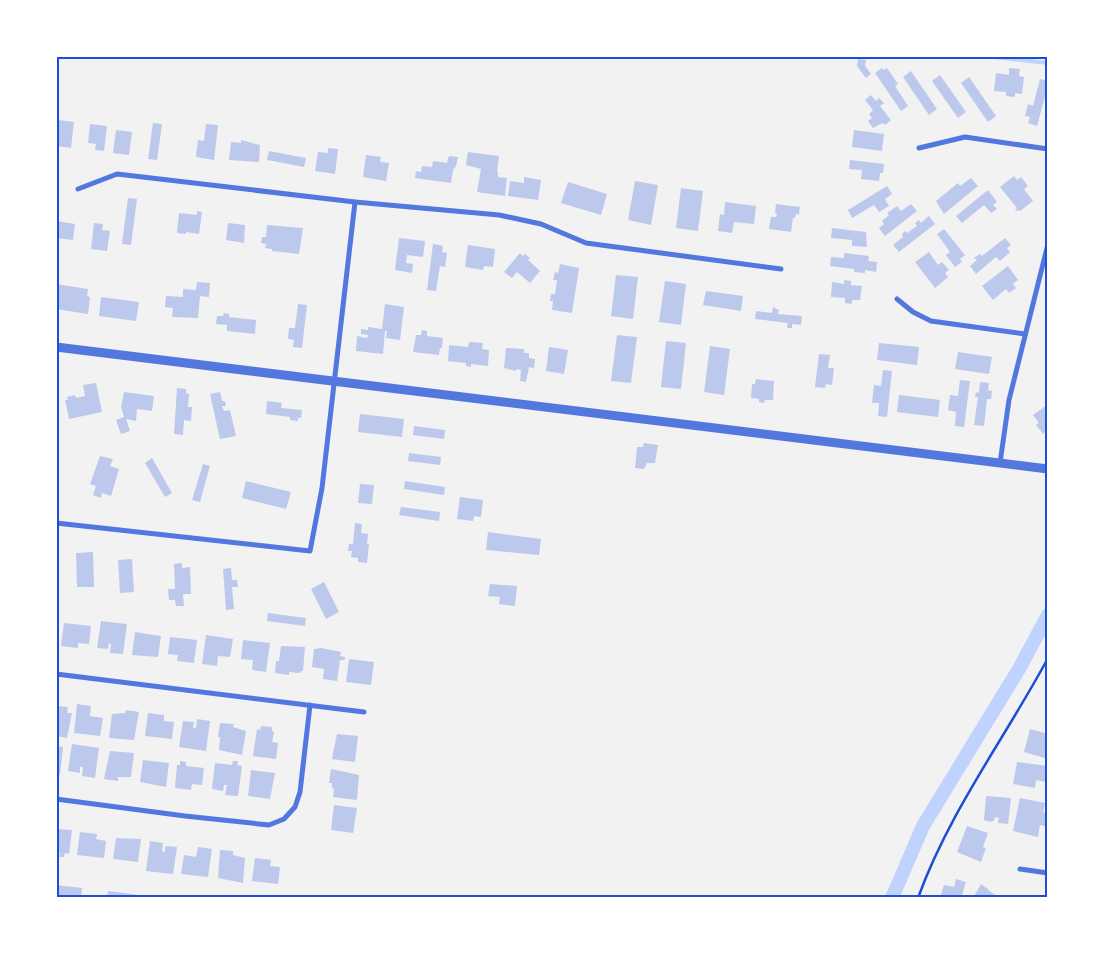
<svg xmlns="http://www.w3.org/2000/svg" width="1104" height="954" font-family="'IBM Plex Sans',sans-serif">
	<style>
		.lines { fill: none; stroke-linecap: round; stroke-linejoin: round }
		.stream { stroke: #bfd3fe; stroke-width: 4 }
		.canal { stroke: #bfd3fe; stroke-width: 14 }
		.building { fill: #bdc9ec }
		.path { stroke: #1d4ed8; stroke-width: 2.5 }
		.minor { stroke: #5277de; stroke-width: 5 }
		.tertiary { stroke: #5277de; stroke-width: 9 }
		.neatline { fill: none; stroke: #1d4ed8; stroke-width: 2 }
	</style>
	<rect width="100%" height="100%" fill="#f2f2f2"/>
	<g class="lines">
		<!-- stream -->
		<path class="stream" d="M986,56l62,7"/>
		<!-- canal -->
		<path class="canal" d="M892,898l31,-72 96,-157 29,-54"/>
	</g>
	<!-- building -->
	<g class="building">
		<path d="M858,59l8,1 -1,6 6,8 -5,4 -9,-12z"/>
		<path d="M882,68l2,2 3,-2 11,16 -3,2 13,20 -7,5 -26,-38z"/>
		<path d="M1009,68l11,1 -1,7 5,1 -2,17 -7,-1v4l-9,-1v-4l-12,-1 2,-18 13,2z"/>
		<path d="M911,71l26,38 -8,6 -26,-38z"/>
		<path d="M940,75l26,37 -8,6 -26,-37z"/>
		<path d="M969,77l27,39 -8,6 -27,-39z"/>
		<path d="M1040,79l8,2v4l-11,41 -9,-3 2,-6 -5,-1 3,-12 5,2z"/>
		<path d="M871,95l5,6 3,-3 5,5 -4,3 11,14 -6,5 -2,-2 -10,5 -5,-7 4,-3 -3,-4 4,-4 -8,-10z"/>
		<path d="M58,120l16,2 -3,26 -15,-2z"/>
		<path d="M153,123l9,1 -5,36 -9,-1z"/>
		<path d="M90,124l17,2 -3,25 -9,-1 1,-6 -8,-1z"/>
		<path d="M206,124l12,1 -4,35 -18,-3 2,-17 6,1z"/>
		<path d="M116,130l16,2 -3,23 -16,-2z"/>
		<path d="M854,130l30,4 -2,17 -30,-4z"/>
		<path d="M241,140l19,5 -1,17 -30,-2 2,-18 10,1z"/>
		<path d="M328,148l10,1 -3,25 -20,-3 3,-19 10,1z"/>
		<path d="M269,151l37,7 -2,9 -37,-7z"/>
		<path d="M468,152l31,4 -2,16h1v5l9,1 -2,18 -28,-4 4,-23 -15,-4z"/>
		<path d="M366,155l15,2 -1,5 9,1 -3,18 -23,-4z"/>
		<path d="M449,156l9,1 -2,9 -3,4 -2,13 -36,-5 1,-7 5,1 1,-6 10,1 1,-6 14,2z"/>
		<path d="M850,160l34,4 -1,9h-3l-1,8 -18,-2 1,-9 -13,-1z"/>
		<path d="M1014,176l3,4 4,-3 7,9 -4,3 9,12 -13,10 -1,-1 -3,1 -1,-1 2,-2 -17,-21z"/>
		<path d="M524,177l17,3 -3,20 -30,-4 2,-15 14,2z"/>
		<path d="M971,178l7,8 -34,28 -8,-13 22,-18 2,3z"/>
		<path d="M635,181l23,4 -7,40 -23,-5z"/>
		<path d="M568,182l39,12 -6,21 -40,-12z"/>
		<path d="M887,186l5,8 -7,5 4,7 -10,6 -5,-7 -22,13 -4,-8z"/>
		<path d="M681,188l22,3 -5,40 -22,-3z"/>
		<path d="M988,190l9,12 -4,3 4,4 -6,4 -7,-8 -22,18 -6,-7z"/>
		<path d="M128,198l9,1 -6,46 -9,-1z"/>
		<path d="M725,202l31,4 -2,18 -20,-2 -2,11 -14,-2 2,-17 4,1z"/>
		<path d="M776,204l24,3 -1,8 -3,-1 -1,4h-2l-2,14 -22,-3 2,-12h5l1,-3 -2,-1z"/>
		<path d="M911,204l6,7 -32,25 -6,-8 5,-4 -2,-3 7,-6 -2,-2 10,-7 4,5z"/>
		<path d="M197,211l5,1 -3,22 -13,-2v2l-9,-1 2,-20 18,2z"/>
		<path d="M929,216l6,8 -36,28 -6,-7 10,-8 -1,-3 3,-3 2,2 10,-7 -2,-3 4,-3 2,3z"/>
		<path d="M56,221l19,3 -2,16 -17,-2z"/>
		<path d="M94,223l9,1 -1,6 8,1 -3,20 -16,-2z"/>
		<path d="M228,223l17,2 -1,18 -18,-3z"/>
		<path d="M267,225l36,3 -4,26 -27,-3v-2l-7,-1 1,-4 -5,-1 1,-6h4z"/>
		<path d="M832,228l34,4 1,15 -15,-1v-6l-21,-2z"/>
		<path d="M944,229l21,26 -5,4 2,3 -7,5 -9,-12 4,-3 -13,-18z"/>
		<path d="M399,238l26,3 -2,16 -16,-2 -1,8 7,1 -1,9 -17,-3z"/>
		<path d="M1005,238l6,7 -4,3 3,4 -10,9 -4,-4 -20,17 -6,-8 7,-6 -3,-2 6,-4 2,2z"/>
		<path d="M433,244l10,2 -1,6 5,1 -2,14 -5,-1 -4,25 -9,-1z"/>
		<path d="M468,245l27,4 -2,18 -9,-1 -1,4 -18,-3z"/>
		<path d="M929,252l9,13 4,-3 7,8 -4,3 3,4 -13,11 -20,-26z"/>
		<path d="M520,253l3,3 2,-2 5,4 -2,2 12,11 -10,12 -13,-11 -5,6 -8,-6z"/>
		<path d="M844,253l25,3 -1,5 9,1 -1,10 -11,-2v3l-11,-1v-3l-24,-3 1,-9 13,1z"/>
		<path d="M560,264l19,4 -7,45 -20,-3 1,-9h-3l1,-7h4l2,-14h-4l2,-8 3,1z"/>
		<path d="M1008,266l10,14 -5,4 3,4 -7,5 -3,-4 -13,11 -11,-14z"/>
		<path d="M616,275l22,2 -5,42 -22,-3z"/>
		<path d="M844,280l7,1v4l11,1 -2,14h-8v4l-7,-1v-5l-14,-1 1,-15 12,2z"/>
		<path d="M665,281l21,3 -5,41 -22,-3z"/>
		<path d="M197,282l13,1 -1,14 -9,-1 -2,22 -26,-1 1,-9 -8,-1 1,-11 17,1v-8l13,1z"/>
		<path d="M56,284l32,5 -1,7 3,1 -2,17 -32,-5z"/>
		<path d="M706,291l37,5 -2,15 -38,-6z"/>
		<path d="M101,297l38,5 -3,19 -37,-5z"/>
		<path d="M298,304l9,1 -5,43 -9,-1 1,-7 -6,-1 1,-11h6z"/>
		<path d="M385,304l19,3 -4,33 -14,-2 1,-7h-2l-2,23 -27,-3 1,-15 10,2 1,-3 -7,-1v-5l7,1v-3l14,2z"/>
		<path d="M773,307l6,3 -1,4 24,2 -1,9 -9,-1v4h-5l1,-5 -33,-4 1,-8 16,2z"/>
		<path d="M224,313l5,1v3l27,3 -1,14 -28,-3v-6l-11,-1 1,-8h6z"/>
		<path d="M422,330l5,1v5l16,2 -1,10h-2l-1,7 -26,-3 3,-17h5z"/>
		<path d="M617,335l20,2 -6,46 -20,-2z"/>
		<path d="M666,341l20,2 -5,46 -20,-2z"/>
		<path d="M469,342l14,1 -1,6 7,1 -1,16 -17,-2v3l-5,-1v-3l-18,-2 1,-16 19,2z"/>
		<path d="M879,343l40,4 -2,18 -40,-5z"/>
		<path d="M710,346l20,3 -6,46 -20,-3z"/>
		<path d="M549,347l19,3 -4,24 -18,-3z"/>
		<path d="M506,348l18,1v4h5v5l6,1 -1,9 -5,-1 -3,15 -6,-1 1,-11 -4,-1 -1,2 -12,-3z"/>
		<path d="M958,352l34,5 -3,17 -34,-5z"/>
		<path d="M819,354l11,1 -2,13h6l-2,17 -6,-1 -1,4 -10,-1z"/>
		<path d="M883,370l9,1 -5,46 -9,-1 1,-13h-7l2,-18 7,1z"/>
		<path d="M756,379l18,2 -1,19h-8l-1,3 -5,-1v-3l-8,-1 1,-14h3z"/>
		<path d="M960,380l10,1 -6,46 -9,-1 1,-14 -8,-2 2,-15 8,1z"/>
		<path d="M980,382l9,1 -1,7 4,1 -1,8h-4l-3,27 -10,-1 4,-28h-3l1,-5 3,1z"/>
		<path d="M96,383l6,29 -33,7 -4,-19h3l-1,-3 8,-2 1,3 9,-2 -2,-11z"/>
		<path d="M177,388l9,1v4l3,1 -1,13h4l-1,14 -7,-1 -1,15 -9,-1z"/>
		<path d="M124,392l30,4 -2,15 -15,-2 -1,12 -10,-2 4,12 -9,3 -5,-14 8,-3 -3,-10z"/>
		<path d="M220,392l2,9h3l1,5h-4l2,5 6,-1 6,26 -16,3 -10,-45z"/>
		<path d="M899,395l41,5 -2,17 -41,-5z"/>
		<path d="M267,401l15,2 -1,5 21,2 -1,8h-3v3l-8,-1v-3l-24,-3z"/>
		<path d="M1047,405l1,28 -2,-2 -3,3 -7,-9 3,-2 -6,-8z"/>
		<path d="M360,414l44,5 -2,18 -44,-5z"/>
		<path d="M414,426l31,4 -1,9 -31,-4z"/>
		<path d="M644,443l14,2 -3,18h-8l-3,6 -9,-1 2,-21h6z"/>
		<path d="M409,453l32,4 -1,8 -32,-4z"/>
		<path d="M100,456l13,3 -3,7 9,3 -8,27 -9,-3 -1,5 -8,-3 3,-9 -6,-2z"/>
		<path d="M152,458l20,35 -7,4 -20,-34z"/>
		<path d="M203,464l7,2 -10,36 -8,-2z"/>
		<path d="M246,481l45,11 -5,17 -44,-11z"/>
		<path d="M405,481l40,6 -1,8 -40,-6z"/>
		<path d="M360,484l14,1 -2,19 -14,-1z"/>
		<path d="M460,497l23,3 -2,17 -7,-1 -1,5 -16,-2z"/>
		<path d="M401,507l39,5 -1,9 -40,-6z"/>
		<path d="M355,523l7,1 -1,9 7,1 -1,10h2l-2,19 -9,-1v-4l-7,-1 1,-6h-4l1,-7h4z"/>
		<path d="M488,532l53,7 -2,16 -53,-5z"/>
		<path d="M93,552l1,35h-17l-1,-34z"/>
		<path d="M132,559l2,33 -14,1 -2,-33z"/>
		<path d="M182,563v5l8,-1 1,27h-8l1,12h-8l-1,-6h-6l-1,-11h7l-1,-25z"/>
		<path d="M231,568l1,12h5l1,7h-6l2,22 -8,1 -3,-41z"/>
		<path d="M324,582l15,30 -13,7 -15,-30z"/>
		<path d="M490,584l27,2 -2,20 -16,-2 1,-7 -12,-1z"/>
		<path d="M268,613l38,5 -1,8 -38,-5z"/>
		<path d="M101,621l26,3 -4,30 -13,-1 1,-9 -2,-1 -1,6 -11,-1z"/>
		<path d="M64,623l27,3 -2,18 -11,-1v5l-17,-2z"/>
		<path d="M135,632l26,4 -3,21 -26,-2z"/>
		<path d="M206,635l27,4 -3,18 -12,-1 -1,10 -15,-2z"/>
		<path d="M170,637l27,3 -3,23 -17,-2 1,-6 -10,-1z"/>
		<path d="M243,640l27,3 -4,29 -14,-2 1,-10 -12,-1z"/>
		<path d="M281,646l24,1 -2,24h-2l-1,2 -11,-1v3l-14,-2 1,-12h3z"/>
		<path d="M321,648l20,4 -1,4 5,1v3h-5l-3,21 -14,-2 1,-10 -12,-2 2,-18z"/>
		<path d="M349,659l25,3 -3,23 -25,-3z"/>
		<path d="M77,704l14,2 -1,10 13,2 -3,18 -26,-3z"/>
		<path d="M56,706l12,1 -1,6h5l-5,25 -11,-2z"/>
		<path d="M126,710l13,2 -5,28 -25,-2 3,-24 13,-1z"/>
		<path d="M148,713l16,2v6l10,1 -2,17 -27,-3z"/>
		<path d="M197,719l13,2 -4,30 -27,-4 4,-26 11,1 -1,6h3z"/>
		<path d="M220,723l14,1 -1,3 13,4 -4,24 -23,-5 1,-13h-2z"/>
		<path d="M261,726l11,1v4l2,1 -2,10 6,1 -2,16 -23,-3 4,-27 3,1z"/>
		<path d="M1030,729l18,5 -2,14h2v11l-24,-7z"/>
		<path d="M337,734l21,2 -3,26 -23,-3z"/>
		<path d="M72,744l27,4 -4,30 -13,-2 1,-9h-3v6l-12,-2z"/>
		<path d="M56,746l7,1 -3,28 -4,-1z"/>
		<path d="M110,751l24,2 -3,24h-13v4l-14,-2z"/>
		<path d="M143,760l26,3 -3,24 -26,-5z"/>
		<path d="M180,761l6,1v4l18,2 -2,17 -10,-1 -1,6 -16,-2 2,-23h3z"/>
		<path d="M233,761h5l-1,4 5,1 -4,30 -13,-1 2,-10h-3l-1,6 -11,-2 3,-26 17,2z"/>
		<path d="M1017,762l31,4 -2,16 -10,-2 -1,8 -22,-4z"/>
		<path d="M331,769l28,6 -2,25 -24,-3 1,-8 -2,-1v-5h-3z"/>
		<path d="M251,770l24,3 -5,26 -22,-3z"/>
		<path d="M986,796l25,2 -3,26 -10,-1 1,-5 -4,-1 -1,4h-2l-1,1 -7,-2z"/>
		<path d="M1020,798l25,5 -2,10h1l1,-2h3v16l-8,-2 -2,12 -25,-6z"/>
		<path d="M334,805l23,3 -4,25 -22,-3z"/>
		<path d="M967,826l21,7 -5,14 3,1 -5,14 -24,-10z"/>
		<path d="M56,829l16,1 -3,24 -4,-1 -1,4h-5l1,-5h-4z"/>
		<path d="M80,832l17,2 -1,5 10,2 -2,17 -27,-3z"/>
		<path d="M116,838l25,1 -3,23 -25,-3z"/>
		<path d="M150,841l13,2 -1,8 3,1v-6l12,1 -4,27 -27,-3z"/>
		<path d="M198,847l14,2 -4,28 -27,-3 3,-19 12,2z"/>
		<path d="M220,850l13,1v4l12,3 -2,25 -25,-5z"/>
		<path d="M255,858l16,2 -1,6 10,1 -2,17 -26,-3z"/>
		<path d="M956,879l10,3 -5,16h-21l4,-13 10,2z"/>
		<path d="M981,884l7,5v1l12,8h-27z"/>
		<path d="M56,885l26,3 -1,10h-25z"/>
		<path d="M108,891l47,6v1h-48z"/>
	</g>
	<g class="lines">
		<!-- path -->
		<path class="path" d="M918,898c31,-86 87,-160 130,-240"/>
		<!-- minor -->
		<g class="minor">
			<path d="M919,148l46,-11 83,12"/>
			<path d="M78,189l39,-15 238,28 144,13 42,9 45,19 195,26"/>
			<path d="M897,299l16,13 18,9 94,13"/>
			<path d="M1000,463l9,-63 39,-156"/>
			<path d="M56,523l254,28 12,-63 33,-286"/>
			<path d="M56,674l308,38"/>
			<path d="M56,799l129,17 84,9 15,-6 11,-12 5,-15 10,-87"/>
			<path d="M1020,869l28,4"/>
		</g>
		<!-- tertiary -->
		<path class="tertiary" d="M56,347l992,122"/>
	</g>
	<!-- border -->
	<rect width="1104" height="954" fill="none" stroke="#ffffff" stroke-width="115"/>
	<rect x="58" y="58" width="988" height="838" class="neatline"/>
</svg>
